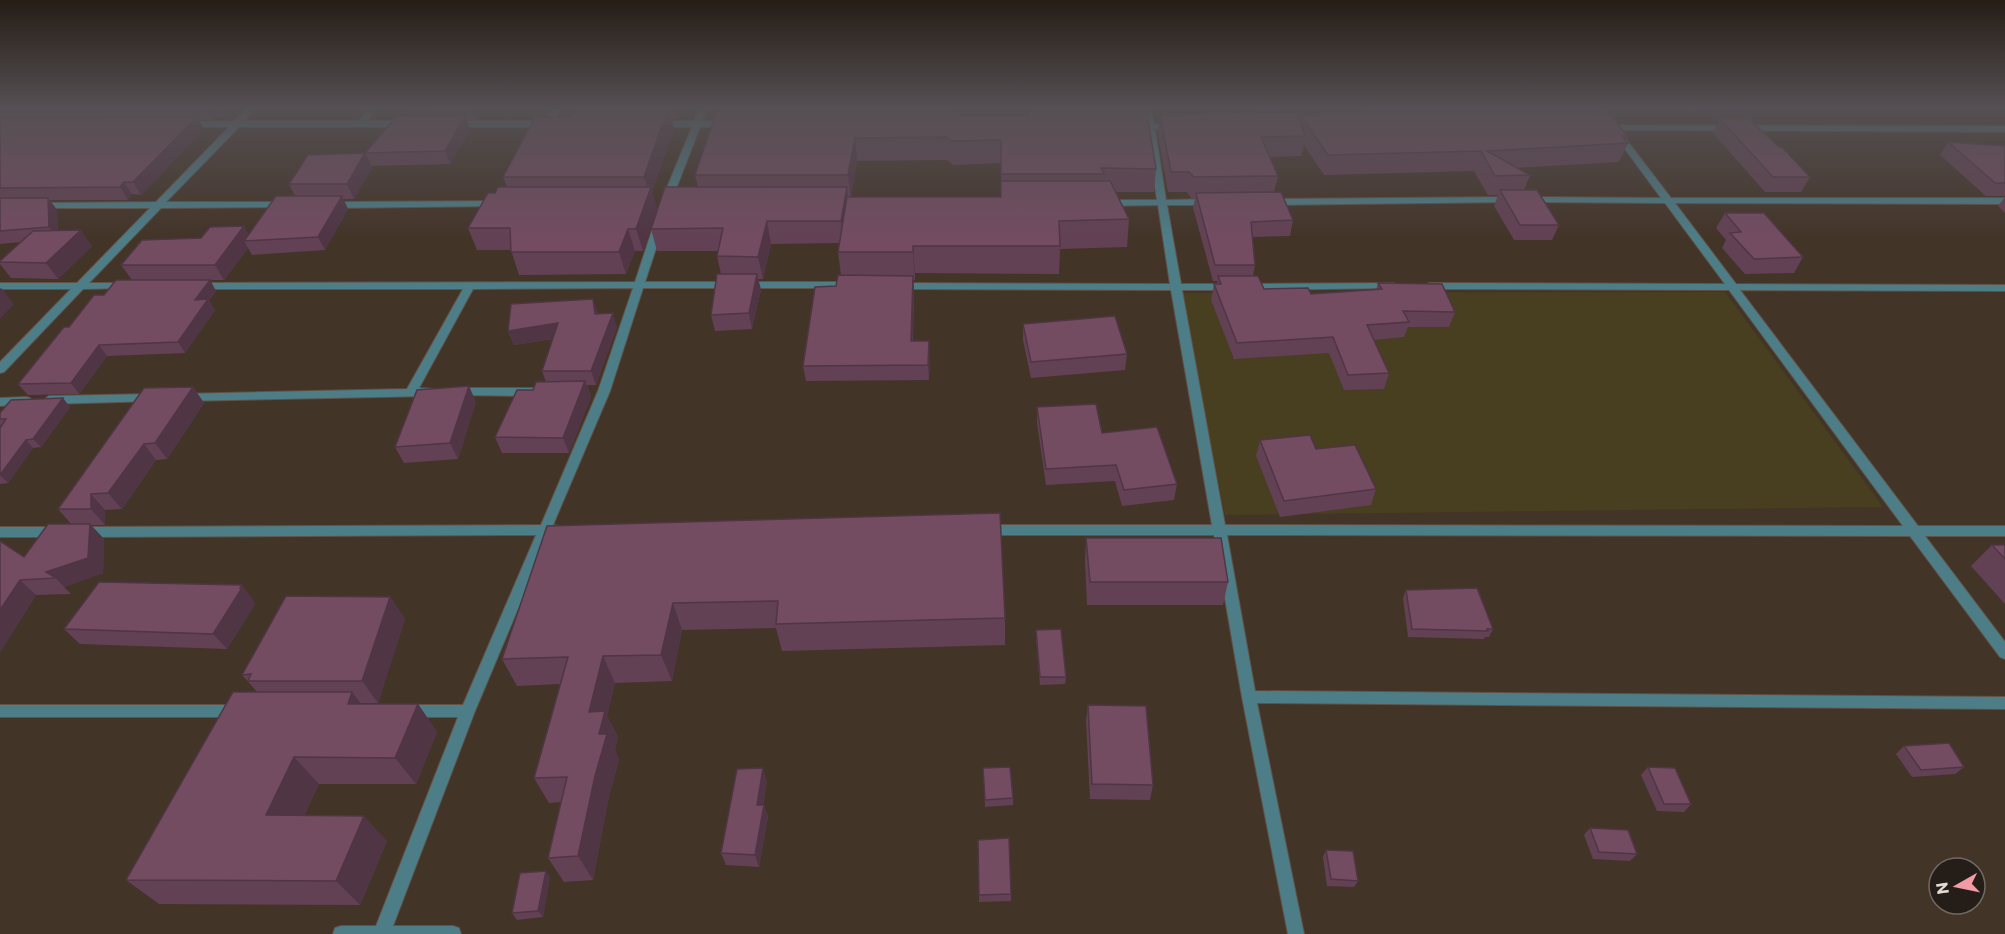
<svg xmlns="http://www.w3.org/2000/svg" width="2005" height="934" font-family="Commissioner,sans-serif">
	<style>
		.sand { fill: #473f1f }
		.lines { fill: none; stroke-linecap: round; stroke-linejoin: round }
		.street-casing { stroke: #605247; stroke-width: 2 }
		.street { fill: #4d7e88; fill-rule: evenodd }
		.wall { fill: #634154; fill-rule: evenodd }
		.shaded-wall { fill: #503545 }
		.building { fill: #734c62; stroke: #503545; stroke-width: 1.5 }
	</style>
	<rect width="100%" height="100%" fill="#433428"/>
	<!-- sand -->
	<path class="sand" d="M1725,292l158,215 -658,8 -45,-222z"/>
	<g class="lines">
		<defs>
			<g id="street">
				<path d="M247,108h9l-12,13h115l10,-13h8l-10,13h40l4,3 -4,3h-168l-73,75h118l5,3 -2,2 -126,1 -72,75h39l5,3 -1,2 -49,1 -79,83 -4,1v-11l71,-73h-71v-6h77l73,-75h-113l-3,-1v-4l122,-1 73,-75h-45l-3,-1v-4l53,-1z"/>
				<path d="M553,108h8l-10,18 -3,1h-94l-4,-3 4,-3h91z"/>
				<path d="M699,108h8l-5,13h26l4,3 -4,3h-28l-29,75 -2,2h-6l-2,-2 31,-75h-34l-4,-3 4,-3h36z"/>
				<path d="M1143,108h8l3,16h21l4,3 -4,3 -20,-1 11,71 45,-1 5,3 -5,3h-44l14,79h48l5,3 -5,3h-47l43,235 678,1 -174,-236 -300,-1 -5,-3 5,-3 296,1 -60,-81 -140,-1v-4l3,-1 133,1 -50,-68 -11,-1v-4l7,-1 -12,-16h8l13,17 389,1v6l-386,-2 52,68h334v6l-330,-1 61,81 269,1v6l-265,-1 178,236h87v10h-80l80,106v17l-5,-2 -90,-121 -683,-1 28,156 750,6v12l-748,-6 47,231h-16l-46,-237 -28,-162h-229l-4,-2 -2,-3 2,-3 4,-2h227l-41,-235 -273,-1 -5,-3 5,-3 272,1 -12,-79 -53,1 -5,-3 5,-3h52l-11,-71h-11l-4,-3 4,-3 10,1z"/>
				<path d="M1511,197l3,1v4l-244,3 -5,-3 5,-3z"/>
				<path d="M497,201l5,3 -2,2 -169,2 -5,-3 5,-3z"/>
				<path d="M659,221l5,3 -19,58h206l5,3 -5,3h-208l-33,103 -57,134 11,2 2,3 -2,3 -15,2 -74,176 -82,215h60l6,2 2,6h-128l2,-6 6,-2h35l82,-209h-52l-5,-2 -2,-4 2,-4 5,-2h57l73,-170 -454,2 -4,-2 -2,-3 2,-3 4,-2 459,-2 57,-134 35,-103 -160,1 -54,99 16,1 2,3 -6,4 -247,5 -6,-4 2,-3 227,-5 56,-100h-267l-5,-3 5,-3 439,-1 19,-58z"/>
				<path d="M1394,283l5,3 -1,2 -149,2 -5,-3 5,-3z"/>
				<path d="M457,388h76l6,4 -6,4 -80,-1 -2,-3z"/>
				<path d="M152,394l6,4 -2,3 -107,3 -6,-4 6,-4z"/>
				<path d="M26,397l4,1 2,3 -2,3 -30,2v-8z"/>
				<path d="M0,527h56l4,2 2,3 -2,3 -4,2h-56z"/>
				<path d="M0,705h236l5,2 2,4 -2,4 -5,2h-236z"/>
			</g>
		</defs>
		<!-- street casing -->
		<use href="#street" class="street-casing"/>
		<!-- street -->
		<use href="#street" class="street"/>
	</g>
	<!-- wall -->
	<g class="wall">
		<path d="M0,108h231l-7,8 -8,1 -3,3h-15l6,9 -63,66 -9,-1 -4,6h-78l7,10 1,21 34,15 -34,33 -47,-1 -11,-14v-3l21,-19 -21,2z"/>
		<path d="M482,108l-6,12h-10l4,9 -20,35 -79,2 -6,-13 44,-37 -2,-8z"/>
		<path d="M575,108h106l-4,11h-6l3,10 -22,63 5,17 -14,42h-8l-9,23 -107,1 -8,-25h-34l-9,-22 27,-35 12,-6 -4,-10 68,-60z"/>
		<path d="M718,108h237v3l5,5h69v-8l127,61 -2,23h-38l13,27 -2,28 -67,2 -1,25 -144,-1v7h-2l1,10 -1,51h16l1,15 -1,24 -123,1 -3,-15 38,-91 -3,-23 1,-9 -68,1 -8,35h-5l3,11 -9,39 -37,2 -4,-16 10,-41 -4,-18 1,-5h-61l-6,-22 47,-42 -3,-12zM947,160l6,5 48,-2v34h-150l6,-36z"/>
		<path d="M1252,108h40l-1,4 9,9 1,-5 63,-3 -2,-5h238l-2,6 29,22 -1,4 2,3 -9,19 -102,6 13,7 -6,15 35,35 -7,15h-38l-20,-34 4,-11h-10l-14,-24 -150,4 -20,-30 -3,11 -32,1 9,19 -4,16 19,28 -3,16 -38,1 3,28 -2,11 11,13 47,5 65,-4 2,-7 77,29 -6,15h-41l-4,10 -30,3 15,33 -5,16 -40,1 -15,-37 -95,6 -23,-59 3,-16h3l1,-3h-5l-20,-73 2,-10h-4l-4,-6h-19l-10,-57 2,-20 93,-2z"/>
		<path d="M1686,108h82l-79,4z"/>
		<path d="M1720,119l59,28 31,30 -9,15h-36l-52,-59z"/>
		<path d="M1948,142l57,4v50h-19l-46,-41z"/>
		<path d="M365,153l7,15 -18,31h-11l5,10 -23,41 -73,5 -4,-7 -24,32h-14l6,11 -7,10 6,9 -30,43 -78,3 -28,38 -51,1 -10,-11 51,-57 35,-32 28,-15 -11,-15 80,-27 48,-3 46,-39 -6,-12z"/>
		<path d="M2005,197v16l-7,-7z"/>
		<path d="M1725,213l78,44 -9,16 -49,1 -23,-26 4,-8 -10,-12z"/>
		<path d="M598,314l19,13 -21,58h-9l4,12 -22,56h-67l-7,-16 38,-47 13,-8 -4,-11 11,-32 -39,6 -6,-14z"/>
		<path d="M1023,324l104,30 -2,16 -94,8 -8,-38z"/>
		<path d="M193,387l11,16 -37,56 -11,1 -34,49 -17,1v15h-14l13,14 -1,34 -39,14 7,7 -35,1 -36,57v-111l24,16 47,-33 -13,-15z"/>
		<path d="M476,402l-18,57 -54,4 -9,-16z"/>
		<path d="M70,407l-29,40 -8,1 -25,35 -8,1v-56l1,-2 -1,-1v-12z"/>
		<path d="M1037,407l65,26 75,51 -3,16 -52,6 -7,-25 -69,4 -9,-62z"/>
		<path d="M1260,440l116,49 -5,16 -91,12 -24,-61z"/>
		<path d="M547,526l458,92v27l-223,6 -6,-23 -94,2 -10,51 -57,2 -8,33 11,21 -3,13 4,10 -11,41 -15,79 -29,2 -16,-24 13,-56 -12,1 -15,-25 26,-94 -43,2 -15,-27z"/>
		<path d="M1086,538l142,44 -5,23h-136l-2,-44z"/>
		<path d="M1992,545h13v59l-34,-38z"/>
		<path d="M1406,590l87,39 -4,8h-4l-1,2 -76,-2 -5,-39z"/>
		<path d="M390,597l15,22 -27,84h-18l1,1h57l19,28 -21,52h-97l-15,32 83,25 -27,64 -201,-1 -33,-24 131,-188 -15,-17z"/>
		<path d="M254,601l-1,1 2,2 -28,45 -147,-5 -16,-15z"/>
		<path d="M1036,630l30,47 -1,7 -25,1 -4,-47z"/>
		<path d="M1088,705l65,80 -3,15 -60,-1 -4,-79z"/>
		<path d="M1904,746l60,21 -9,7 -43,3 -16,-23z"/>
		<path d="M1648,767l43,37 -7,8 -27,-1 -16,-36z"/>
		<path d="M983,768l30,30v7l-28,2z"/>
		<path d="M767,781l-4,24h1l4,12 -9,50 -33,-2 -5,-12z"/>
		<path d="M1590,828l47,26 -7,7 -37,-2 -9,-24z"/>
		<path d="M1326,850l32,31 -4,6 -27,-1 -4,-29z"/>
		<path d="M546,871l4,6 -7,40 -26,3 -5,-7z"/>
		<path d="M1011,894v7l-32,1v-7z"/>
	</g>
	<!-- shaded-wall -->
	<g class="shaded-wall">
		<path d="M207,108h5l4,9 -3,3z"/>
		<path d="M220,108h11l-7,8z"/>
		<path d="M482,108l-6,12 -4,-11z"/>
		<path d="M669,108l5,21 -22,63 5,17 -14,42 -7,-22 13,-35 -5,-17z"/>
		<path d="M675,108h6l-4,11z"/>
		<path d="M465,116l5,13 -20,35 -5,-13z"/>
		<path d="M197,117l7,12 -63,66 -8,-13z"/>
		<path d="M855,138l2,23 -6,37 -3,-23z"/>
		<path d="M365,153l7,15 -18,31 -7,-15z"/>
		<path d="M124,182l8,12 -4,6 -8,-13z"/>
		<path d="M847,187l2,22 -5,34 -3,-22z"/>
		<path d="M342,196l6,13 -23,41 -7,-13z"/>
		<path d="M48,198l9,12 1,29 -9,-12z"/>
		<path d="M767,221l4,23 -8,35 -5,-22z"/>
		<path d="M244,226l8,15h-8l4,7 -24,32 -9,-15z"/>
		<path d="M628,229l7,22 -9,23 -7,-22z"/>
		<path d="M81,230l11,16 -34,33 -12,-16z"/>
		<path d="M913,246l2,27v7l-2,-28z"/>
		<path d="M757,274l4,16 -9,39 -3,-16z"/>
		<path d="M913,276l1,14 -2,66 -1,-15z"/>
		<path d="M210,280l6,11 -7,10 6,9 -30,43 -7,-11 17,-42z"/>
		<path d="M1,288l13,16 -14,15v-30z"/>
		<path d="M593,299l5,14 2,15 -5,-14z"/>
		<path d="M613,313l4,14 -21,58 -5,-14z"/>
		<path d="M558,323l6,14 -50,8 -6,-14z"/>
		<path d="M929,341l1,15 -1,24 -1,-15z"/>
		<path d="M99,345l8,11 -28,38 -8,-11z"/>
		<path d="M585,381l6,16 -22,56 -6,-15z"/>
		<path d="M469,386l7,16 -18,57 -8,-16z"/>
		<path d="M193,387l11,16 -37,56 -12,-16z"/>
		<path d="M63,398l7,9 -29,40 -8,-8z"/>
		<path d="M26,440l7,8 -25,35 -8,-8z"/>
		<path d="M144,444l12,16 -34,49 -14,-16z"/>
		<path d="M91,494l14,16v15l-14,-16z"/>
		<path d="M90,524l14,15 -1,34 -39,14 -8,-9 -10,-6z"/>
		<path d="M20,580l16,15 -36,57v-42z"/>
		<path d="M242,585l12,16 -1,1 2,2 -28,45 -14,-15z"/>
		<path d="M390,597l15,22 -27,84 -16,-22z"/>
		<path d="M673,603l9,27 -10,51 -11,-26z"/>
		<path d="M603,656l12,27 -8,33 11,21 -3,13 4,10 -11,41 -15,79 -15,-24 21,-122 -10,-22z"/>
		<path d="M352,692l21,27 -25,-15z"/>
		<path d="M418,704l19,28 -21,52 -21,-26z"/>
		<path d="M294,757l25,27 -27,57 -26,-26z"/>
		<path d="M763,768l4,13 -6,36 -4,-12z"/>
		<path d="M764,805l4,12 -9,50 -4,-12z"/>
		<path d="M364,816l23,25 -27,64 -24,-24z"/>
		<path d="M546,871l4,6 -7,40 -5,-6z"/>
	</g>
	<!-- building -->
	<g class="building">
		<path d="M407,108h65l-66,1z"/>
		<path d="M575,108h93l-24,69h-141l32,-60h36z"/>
		<path d="M718,108h235v3h7v5h69v-8h117l10,61 -55,-1 3,6h-103v-34l-49,1 -6,-4 -91,1 -7,37h-153z"/>
		<path d="M1297,112l8,24 -44,1 17,39 -84,1 -5,-5h-18l-11,-57z"/>
		<path d="M1331,113l279,1 17,22h-5l6,7 -141,8 43,24 -35,1 -14,-25 -153,4 -27,-39z"/>
		<path d="M397,116h68l-20,35 -80,2z"/>
		<path d="M197,117l-64,65h-9l-4,5 -120,1v-70z"/>
		<path d="M1720,119h29l30,28h3l28,30h-37z"/>
		<path d="M1948,142l57,4v37h-10z"/>
		<path d="M365,153l-18,31h-58l19,-29z"/>
		<path d="M1001,181h109l19,38 -70,2 1,25h-147v6h-75l9,-55h154z"/>
		<path d="M498,187h153l-15,42h-8l-9,23h-108l-1,-24h-42l20,-35h7z"/>
		<path d="M665,187h182l-6,34h-74l-9,36 -41,-1 6,-28 -72,1z"/>
		<path d="M1500,190h37l22,35h-39z"/>
		<path d="M1281,192l12,28 -42,2 4,43h-40l-19,-72z"/>
		<path d="M276,196h66l-24,41 -74,4z"/>
		<path d="M0,198h48l1,29 -49,4z"/>
		<path d="M1725,213h39l39,44 -49,2 -24,-26 11,-1z"/>
		<path d="M244,226l-29,39h-94l21,-25 59,-2 9,-11z"/>
		<path d="M81,230l-35,33 -46,-1v-1l33,-30z"/>
		<path d="M717,274h40l-8,39 -38,2z"/>
		<path d="M838,275l75,1 -2,65h18l-1,24 -125,1 12,-79 21,-1z"/>
		<path d="M1218,276h40l6,13 44,-1 3,6 71,-5 -4,-6 64,1 13,28 -52,-1 6,11 -42,3 22,48 -41,2 -15,-38 -96,6 -23,-59h7z"/>
		<path d="M116,280h94l-15,20 13,-1 -30,43 -79,3 -28,38 -53,1 46,-57h5l25,-32h10z"/>
		<path d="M593,299l2,15 18,-1 -22,58h-49l16,-48 -50,8 3,-27z"/>
		<path d="M1115,316l12,38 -96,8 -8,-38z"/>
		<path d="M585,381l-22,57 -68,-1 22,-47h16l3,-8z"/>
		<path d="M469,386l-19,57 -55,4 22,-57z"/>
		<path d="M193,387l-38,56 -11,1 -36,49 -17,1v15h-33l86,-121z"/>
		<path d="M63,398l-30,41 -7,1 -26,35v-47l6,-9h-6v-6l11,-13z"/>
		<path d="M1096,404l6,29 55,-6 20,57 -53,6 -8,-25 -70,4 -9,-62z"/>
		<path d="M1310,435l6,14 39,-4 21,44 -92,12 -24,-61z"/>
		<path d="M1000,513l5,105 -229,6 2,-23 -105,2 -12,52 -58,1 -14,56 16,-1 -6,23h8l-12,42 -17,80 -30,2 19,-81 -33,1 34,-121 -66,2 45,-133z"/>
		<path d="M48,524h42l-2,34 -42,14 10,6 -36,2 -20,30v-69l24,16z"/>
		<path d="M1086,538h135l7,44h-138z"/>
		<path d="M1992,545h13v14z"/>
		<path d="M99,582l143,3 -2,3h2l-29,46 -149,-5z"/>
		<path d="M1477,588l16,41h-6l1,2 -76,-2 -6,-39z"/>
		<path d="M286,596l104,1 -28,84h-114l3,-7 -9,1z"/>
		<path d="M1061,629l5,48h-26l-4,-47z"/>
		<path d="M233,692h119l-4,12h70l-23,54 -101,-1 -28,58 98,1 -28,65 -210,-1z"/>
		<path d="M1088,705l58,1 7,79 -61,-1z"/>
		<path d="M1949,743l15,24 -43,3 -17,-24z"/>
		<path d="M1010,767l3,31 -28,2 -2,-32z"/>
		<path d="M1648,767l27,1 16,36h-27z"/>
		<path d="M763,768l-6,37h7l-9,50 -34,-2 16,-84z"/>
		<path d="M1590,828l38,2 9,24 -38,-2z"/>
		<path d="M1009,838l2,56 -32,1 -1,-55z"/>
		<path d="M1326,850l27,1 5,30 -27,-2z"/>
		<path d="M546,871l-8,40 -26,2 8,-40z"/>
	</g>
	<!-- sky -->
	<linearGradient id="sky" x2="0" y2="1"><stop stop-color="#251d16"/><stop offset="0.45" stop-color="#555053"/><stop offset="1" stop-color="#555053" stop-opacity="0"/></linearGradient>
	<rect width="2005" height="239" fill="url(#sky)"/>
	<!-- north arrow -->
	<g transform="translate(1957 886) rotate(261)"><circle r="28" fill="#241d18" stroke="#716963" stroke-width="1.5"/>
	<path d="M0-4.5L10 22L0 15L-10 22Z" fill="#f39aa7"/>
	<text y="-9" font-size="16" font-weight="bold" text-anchor="middle" fill="#e5dbd4">N</text>
	</g>
</svg>
